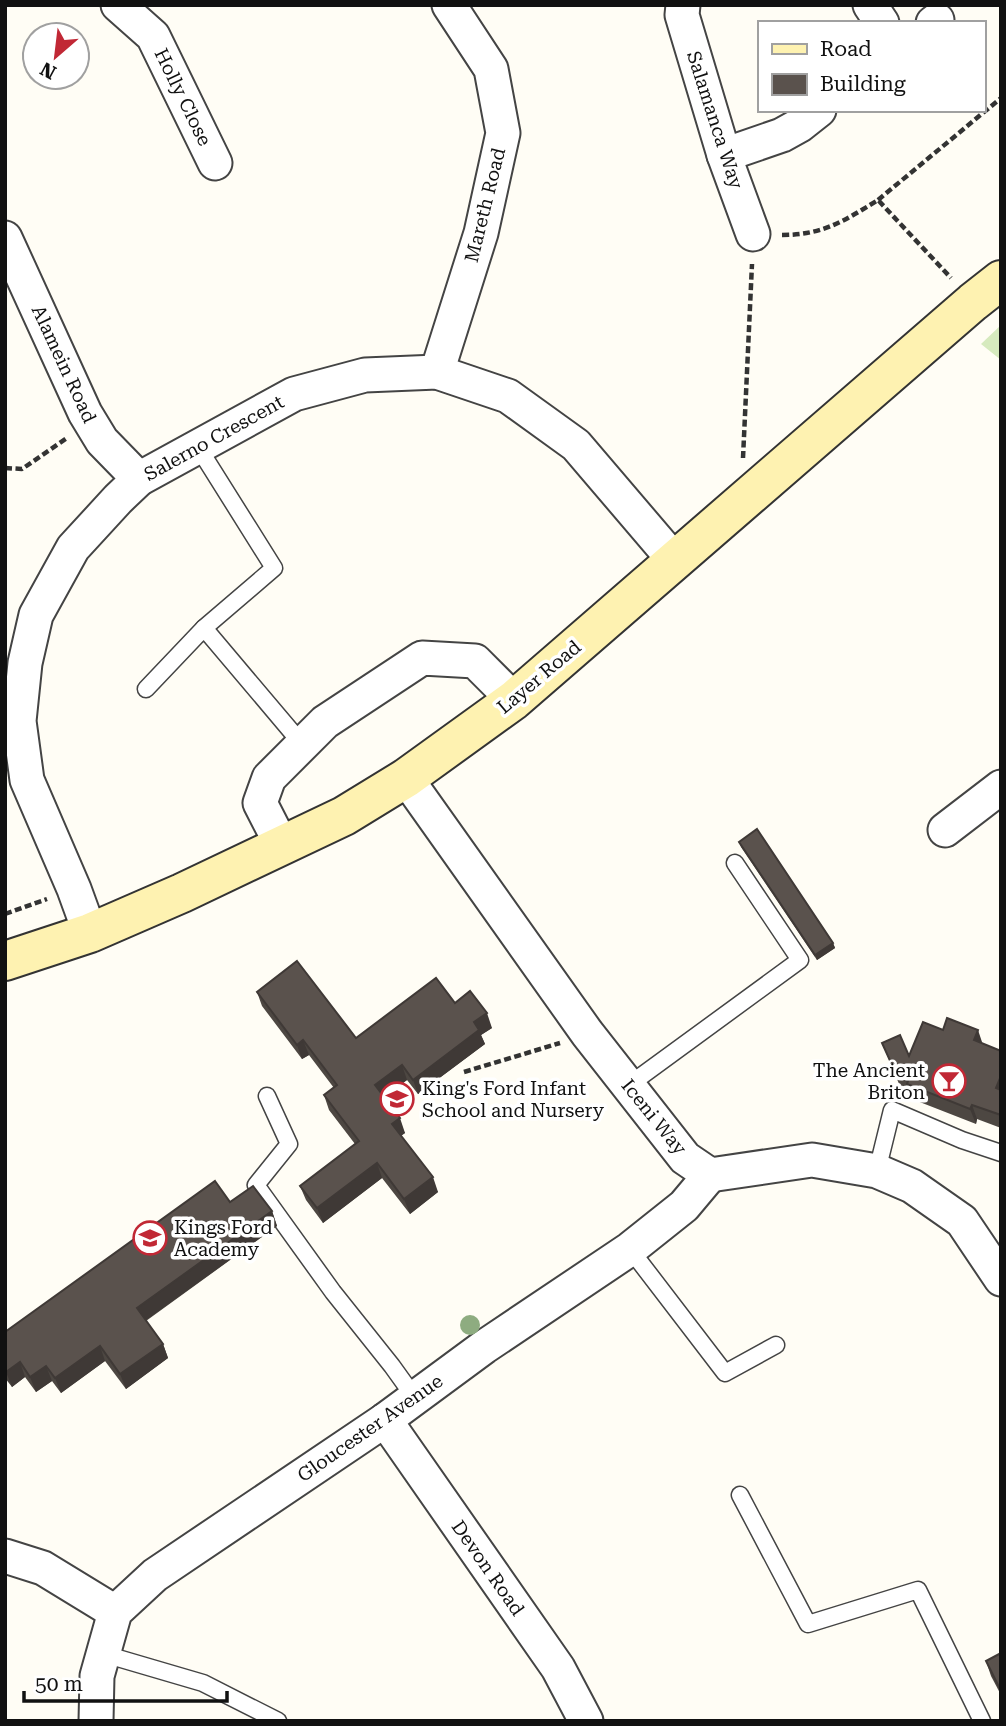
<svg xmlns="http://www.w3.org/2000/svg" width="1006" height="1726" font-family="'Roboto Serif',serif">
	<style>
		.green { fill: #d6eabe }
		.lines { fill: none; stroke-linecap: round; stroke-linejoin: round }
		.service-casing { stroke: #444; stroke-width: 19 }
		.minor-casing { stroke: #444; stroke-width: 37 }
		.secondary-casing { stroke: #333; stroke-width: 42 }
		.path { stroke: #333; stroke-width: 4.5; stroke-dasharray: 7 3.5; stroke-linecap: butt }
		.service { stroke: #fff; stroke-width: 16 }
		.minor { stroke: #fff; stroke-width: 33 }
		.secondary { stroke: #fef2b1; stroke-width: 38 }
		.tree { fill: #8eac80 }
		.wall { fill: #4d4742 }
		.shaded-wall { fill: #3f3936 }
		.building { fill: #5a524d; stroke: #3f3936; stroke-width: 2 }
		.labels { text-anchor: middle; dominant-baseline: central; stroke-width: 7; stroke-linejoin: round; paint-order: stroke }
		.street-label { font-size: 19px; fill: #111; stroke: #fff }
		.poi-label { font-size: 19px; fill: #111; stroke: #fff; text-anchor: start }
	</style>
	<rect width="100%" height="100%" fill="#fffdf5"/>
	<!-- green -->
	<path class="green" d="M1001,325v35l-20,-16z"/>
	<g class="lines">
		<defs>
			<g id="service">
				<path d="M198,447l76,121 -70,60"/>
				<path d="M146,689l58,-61 98,116"/>
				<path d="M629,1085l171,-125 -65,-97"/>
				<path d="M267,1096l22,48 -33,41 77,107 59,74 23,32"/>
				<path d="M877,1171l15,-61 70,30 39,13"/>
				<path d="M630,1249l95,124 51,-28"/>
				<path d="M740,1495l68,129 110,-34 64,131"/>
				<path d="M104,1654l99,29 75,38"/>
			</g>
			<g id="minor">
				<path d="M118,5l35,31 62,127"/>
				<path d="M683,5l-1,10 42,140 29,79"/>
				<path d="M870,5l12,18"/>
				<path d="M933,23l4,-3"/>
				<path d="M724,155l58,-20 18,-10 19,-15"/>
				<path d="M5,238l80,175 17,28 37,38"/>
				<path d="M437,372l44,-139 22,-100 -12,-64 -42,-64"/>
				<path d="M406,778l181,255 98,125 25,17 102,-15 65,11 35,15 50,35 39,58"/>
				<path d="M945,830l56,-43"/>
				<path d="M282,846l-22,-43 9,-25 56,-56 97,-64 53,3 39,39"/>
				<path d="M90,933l-16,-44 -47,-109 -8,-59 6,-58 11,-48 37,-67 45,-49 21,-20 155,-85 71,-19 72,-3 71,24 68,49 99,116"/>
				<path d="M385,1420l173,248 28,53"/>
				<path d="M5,1556l38,12 72,44"/>
				<path d="M96,1721l1,-45 18,-64 40,-37 230,-155 99,-73 146,-98 54,-43 26,-31"/>
			</g>
			<path id="secondary" d="M5,961l85,-28 92,-40 162,-77 62,-38 108,-78 459,-398 28,-22"/>
		</defs>
		<!-- service casing -->
		<use href="#service" class="service-casing"/>
		<!-- minor casing -->
		<use href="#minor" class="minor-casing"/>
		<!-- secondary casing -->
		<use href="#secondary" class="secondary-casing"/>
		<!-- path -->
		<g class="path">
			<path d="M878,200l123,-102"/>
			<path d="M782,235c41,0 62,-14 96,-35l73,78"/>
			<path d="M743,458l9,-194"/>
			<path d="M5,468l17,1 45,-31"/>
			<path d="M5,914l42,-15"/>
			<path d="M464,1072l96,-29"/>
		</g>
		<!-- service -->
		<use href="#service" class="service"/>
		<!-- minor -->
		<use href="#minor" class="minor"/>
		<!-- secondary -->
		<use href="#secondary" class="secondary"/>
	</g>
	<!-- trees -->
	<circle class="tree" cx="470" cy="1325" r="10"/>
	<!-- wall -->
	<g class="wall">
		<path d="M739,842l94,101 2,5 -18,12 -76,-113z"/>
		<path d="M257,992l99,46 99,-35 37,25 -11,7 4,9 -67,50 -11,-14 -23,17 21,36 -4,3 37,56 -28,22 -28,-36 -59,45 -17,-23 -6,-14 55,-42 -26,-34 -5,-15 10,-7 -25,-33 -7,4 -40,-53z"/>
		<path d="M943,1030l58,21v77l-24,-9 -1,5 -64,-25 -1,-4 -9,-4 -20,-48 27,13z"/>
		<path d="M272,1211l5,15 -131,95 17,23 5,14 -42,31 -21,-28 -44,32 -9,-12 -16,11 -11,-15 -13,10 -7,-9v-46z"/>
		<path d="M1001,1653v42l-10,-19 -5,-15z"/>
	</g>
	<!-- shaded-wall -->
	<g class="shaded-wall">
		<path d="M833,943l2,5 -18,12 -2,-5z"/>
		<path d="M487,1013l5,15 -11,7 4,9 -67,50 -5,-14 61,-58z"/>
		<path d="M978,1030l5,15 -9,-5z"/>
		<path d="M303,1040l6,15 -7,4 -5,-14z"/>
		<path d="M402,1065l5,15 -27,20 -5,-15z"/>
		<path d="M1001,1076v25l-5,-13z"/>
		<path d="M972,1105l5,14 -1,5 -6,-15z"/>
		<path d="M400,1118l5,15 -8,5 -5,-14z"/>
		<path d="M377,1163l5,15 -59,45 -6,-15z"/>
		<path d="M433,1177l5,15 -28,22 -6,-15z"/>
		<path d="M272,1211l5,15 -135,97 -5,-15z"/>
		<path d="M163,1344l5,14 -42,31 -6,-15z"/>
		<path d="M100,1346l5,15 -44,32 -6,-15z"/>
		<path d="M20,1362l5,15 -13,10 -6,-15z"/>
		<path d="M46,1366l6,15 -16,11 -6,-15z"/>
	</g>
	<!-- building -->
	<g class="building">
		<path d="M757,829l76,114 -18,12 -76,-113z"/>
		<path d="M297,961l59,77 80,-60 19,25 15,-12 17,22 -13,9 5,8 -66,50 -11,-15 -27,20 25,33 -8,6 41,53 -29,22 -27,-36 -60,45 -17,-22 59,-45 -35,-46 13,-10 -34,-45 -6,5 -40,-53z"/>
		<path d="M947,1018l31,12 -4,10 27,11v25l-5,12 5,2v25l-29,-10 -2,4 -63,-25 1,-3 -11,-5 -15,-33 18,-8 9,21 14,-34 20,8z"/>
		<path d="M215,1181l15,21 23,-16 19,25 -135,97 26,36 -43,30 -20,-28 -45,32 -9,-12 -16,11 -10,-15 -14,10 -1,-1v-39z"/>
		<path d="M1001,1653v38l-15,-30z"/>
	</g>
	<!-- icons -->
	<defs>
		<symbol id="bar-ring" viewBox="-11 -11 22 22"><circle r="9.5" fill="#fff" stroke="#c12835" stroke-width="1.5"/><path d="M-6-5H6L.8 .8V4.5H3.5V6h-7V4.5H-.8V.8Z" fill="#c12835"/></symbol>
		<symbol id="school-ring" viewBox="-11 -11 22 22"><circle r="9.5" fill="#fff" stroke="#c12835" stroke-width="1.5"/><path d="M0-5L7-2L0 1L-7-2ZM-4 1L0 2.5L4 1V4Q0 6-4 4Z" fill="#c12835"/></symbol>
	</defs>
	<g fill-rule="evenodd">
		<use href="#bar-ring" x="930" y="1062" width="38" height="38"/>
		<use href="#school-ring" x="378" y="1080" width="38" height="38"/>
		<use href="#school-ring" x="131" y="1219" width="38" height="38"/>
	</g>
	<g class="labels">
		<!-- street labels -->
		<g class="street-label">
			<text transform="translate(183 97) rotate(64)">Holly Close</text>
			<text transform="translate(715 120) rotate(72)">Salamanca Way</text>
			<text transform="translate(485 205) rotate(-76)">Mareth Road</text>
			<text transform="translate(64 364) rotate(65)">Alamein Road</text>
			<text transform="translate(214 438) rotate(-29)">Salerno Crescent</text>
			<text transform="translate(539 677) rotate(-40)">Layer Road</text>
			<text transform="translate(654 1117) rotate(51)">Iceni Way</text>
			<text transform="translate(370 1428) rotate(-35)">Gloucester Avenue</text>
			<text transform="translate(488 1568) rotate(55)">Devon Road</text>
		</g>
		<!-- poi labels -->
		<g class="poi-label">
			<text x="925" y="1070" text-anchor="end">The Ancient<tspan x="925" dy="22">Briton</tspan></text>
			<text x="422" y="1088">King's Ford Infant<tspan x="422" dy="22">School and Nursery</tspan></text>
			<text x="174" y="1227">Kings Ford<tspan x="174" dy="22">Academy</tspan></text>
		</g>
	</g>
	<!-- border -->
	<rect width="1006" height="1726" fill="none" stroke="#111111" stroke-width="14"/>
	<!-- legend -->
	<rect x="758" y="21" width="228" height="91" fill="#ffffff" stroke="#a0a0a0" stroke-width="2"/>
	<rect x="772" y="44" width="35" height="10" fill="#fef2b1" stroke="#a0a0a0" stroke-width="2"/>
	<text x="820" y="56" font-size="21" fill="#111111">Road</text>
	<rect x="772" y="74" width="35" height="21" fill="#5a524d" stroke="#a0a0a0" stroke-width="2"/>
	<text x="820" y="91" font-size="21" fill="#111111">Building</text>
	<!-- north arrow -->
	<g transform="translate(56 56) rotate(208)"><circle r="33" fill="#ffffff" stroke="#a0a0a0" stroke-width="2"/>
	<path d="M0-5L12 26L0 18L-12 26Z" fill="#c12835"/>
	<text y="-10" font-size="19" font-weight="bold" text-anchor="middle" fill="#111111">N</text>
	</g>
	<!-- scale -->
	<path d="M24 1691v10h203v-10" fill="none" stroke="#111111" stroke-width="3.5"/>
	<text x="35" y="1691" font-size="21" fill="#111111" stroke="#ffffff" stroke-width="5" paint-order="stroke">50 m</text>
</svg>
